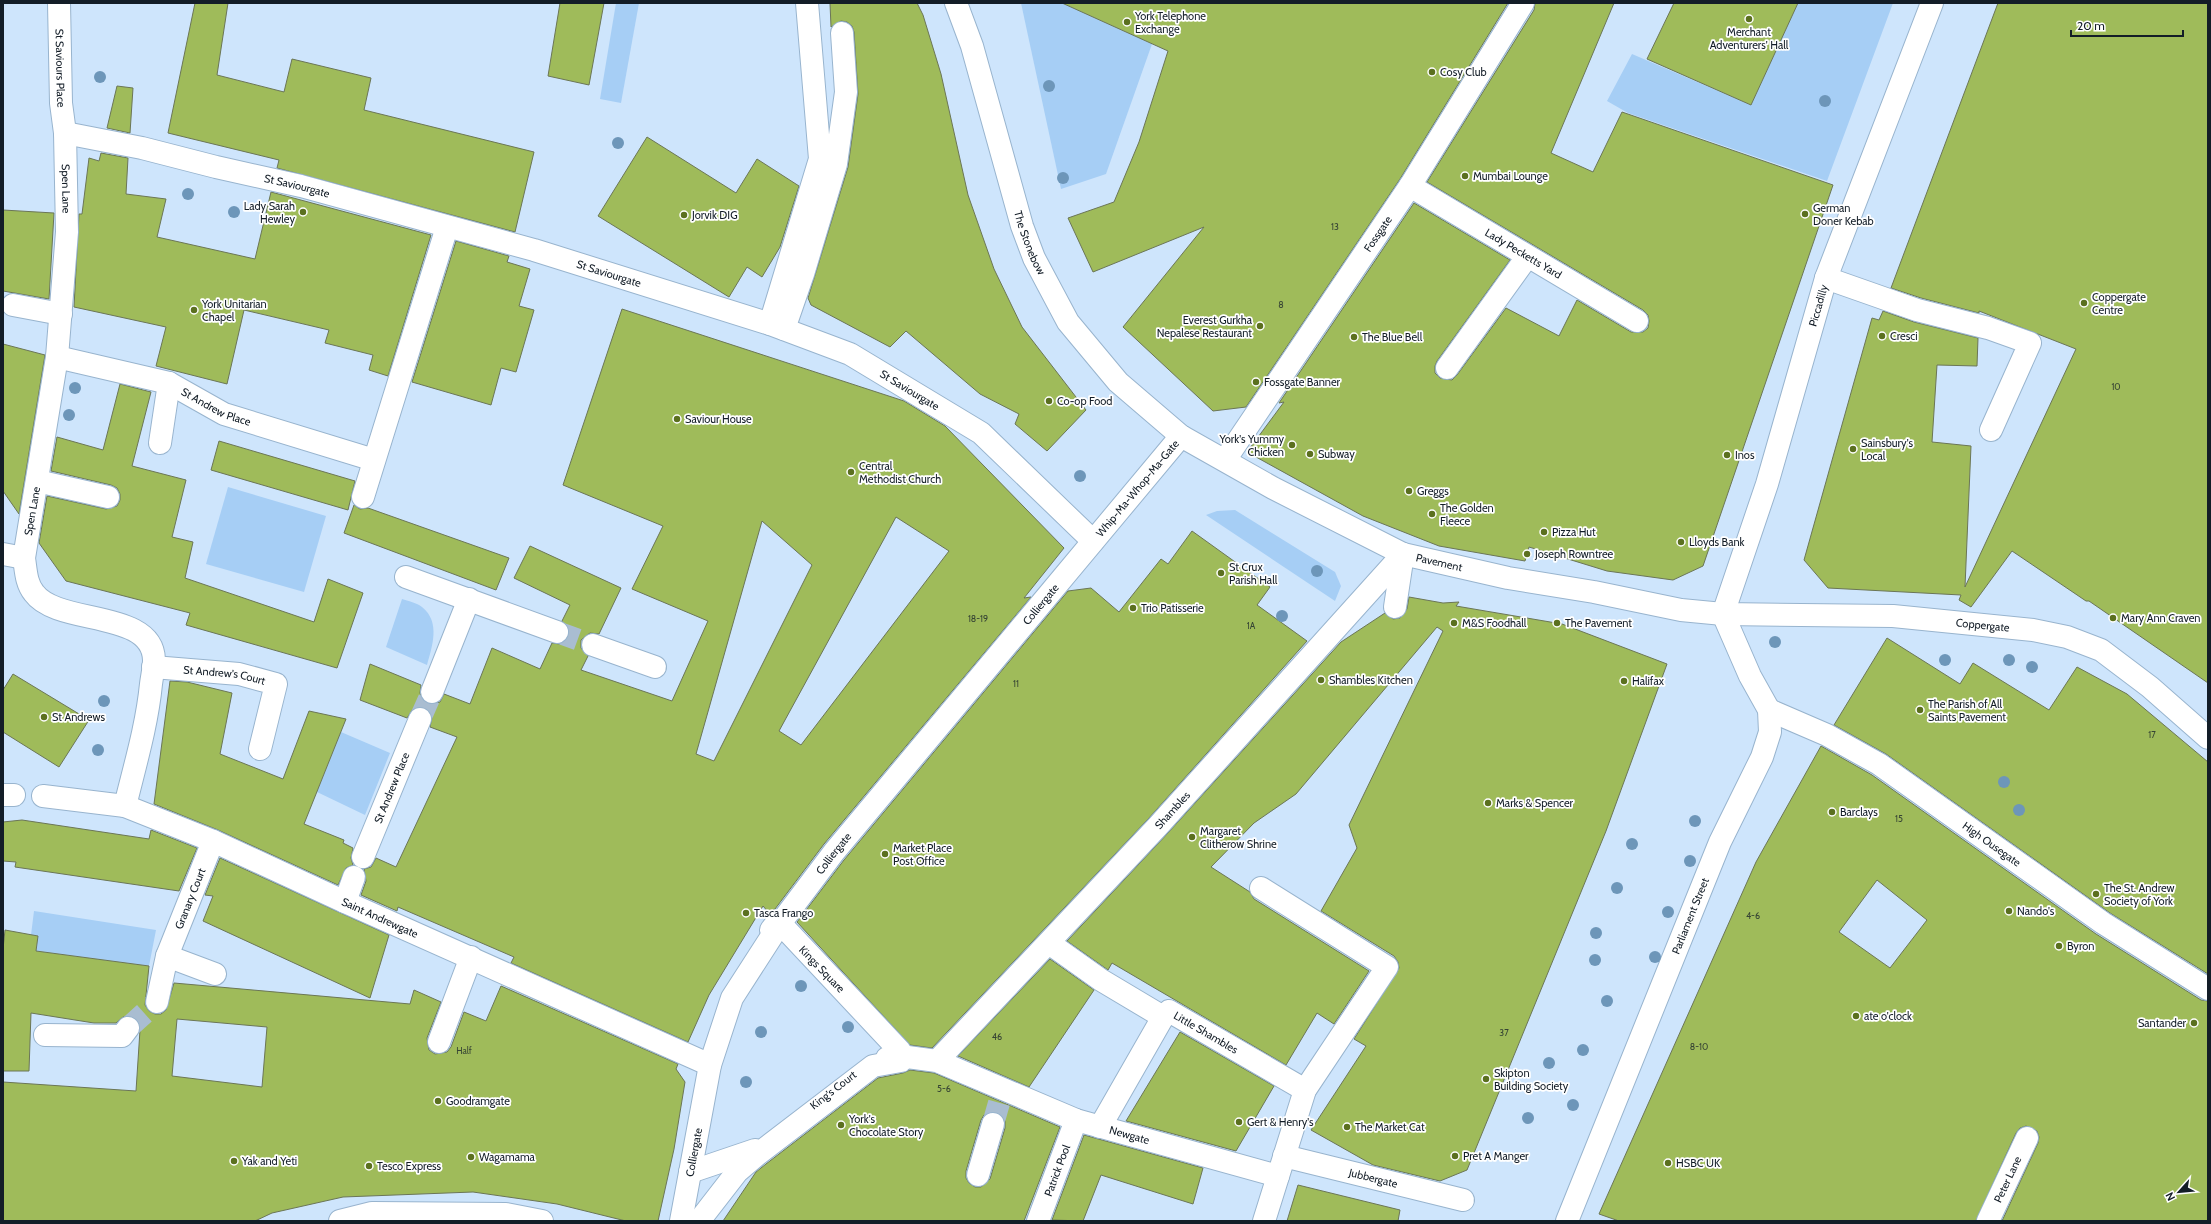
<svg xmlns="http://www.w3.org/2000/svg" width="2211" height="1224" font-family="Cabin,sans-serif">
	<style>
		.green { fill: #a6cef5 }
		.building { fill: #9fbb5a; stroke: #6b7656; fill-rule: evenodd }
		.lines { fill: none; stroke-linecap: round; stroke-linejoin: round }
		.minor-tunnel { stroke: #a9bdd1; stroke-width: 22; stroke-dasharray: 22 11; stroke-linecap: butt }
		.minor-casing { stroke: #98b4ce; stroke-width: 24 }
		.minor { stroke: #fff; stroke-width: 22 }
		.tree { fill: #6d96b9 }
		.poi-dot { fill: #5b701f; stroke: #fff; stroke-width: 1.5 }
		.labels { text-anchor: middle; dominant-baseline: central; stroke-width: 3.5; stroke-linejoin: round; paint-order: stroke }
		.number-label { font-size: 9px; fill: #364434 }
		.poi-label { font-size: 11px; fill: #131d27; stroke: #fff; text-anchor: start }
		.street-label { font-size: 11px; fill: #131d27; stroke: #fff }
	</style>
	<rect width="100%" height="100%" fill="#cee5fc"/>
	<!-- green -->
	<g class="green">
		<path d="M616,3h23l-18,100 -21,-4z"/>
		<path d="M1021,3h41l90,41 -46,130 -45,15z"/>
		<path d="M1798,3h95l-66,178 -199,-68 -21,-12 25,-47 119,51z"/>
		<path d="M228,487l98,29 -22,76 -98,-28z"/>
		<path d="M1235,510l100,62 6,14 -6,15 -129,-86 11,-4z"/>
		<path d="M402,599c6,2 15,4 20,8 19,15 10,40 5,58l-41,-18z"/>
		<path d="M341,732l49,21 -25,62 -48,-23z"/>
		<path d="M34,911l122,19 -7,36 -113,-15 2,-15 -7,-1z"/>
	</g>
	<!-- building -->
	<g class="building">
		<path d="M195,3h33l-11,72 67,17 8,-33 79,19 -7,32 170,42 -19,80 -238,-64 2,-8 -111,-27z"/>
		<path d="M560,3h44l-15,82 -41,-9z"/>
		<path d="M830,3h87l6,12 18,59 27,121 26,74 28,58 64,83 -39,41 -32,-27 4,-10 -39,-20 -74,-63 -16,16 -79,-42 -3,-7 40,-131 10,-73 -4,-62 -2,-6 -5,-4 -6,-1 -10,6z"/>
		<path d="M1062,3h446l-108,176 -154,228 -33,4 -90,-84 81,-100 -111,45 -25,-54 46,-16 25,-60 29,-91z"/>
		<path d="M1535,3h79l-63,150 42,19 29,-60 211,73 -130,381 -30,14 -66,-9 -78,-24 -4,14 -86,-15 -76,-30 -116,-64 37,-50 -5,1 135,-200 96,57 -73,101 -2,5v7l5,5 12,2 5,-5 49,-67 53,28 18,-36 54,32h12l5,-4 1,-7 -1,-6 -5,-5 -216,-128 107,-172z"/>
		<path d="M1674,3h124l-47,102 -104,-46z"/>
		<path d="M1998,3h210v680l-119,-82h-3l-74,-50 -41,56 -12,-7 2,-5 -133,-7 -24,-28 68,-242 7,2 4,-9 31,11 64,16 -1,28 -40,-1 -5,77 39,4 -6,141 111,-238 -97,-38v2l-58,-15 -30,-10z"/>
		<path d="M117,86l16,2 -3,45 -23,-5z"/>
		<path d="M647,137l89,56 21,-34 42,27 -19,61 -18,30 -15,-10 -18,30 -131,-81z"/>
		<path d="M101,153l27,5 -2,36 40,5 -9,38 98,22 16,-67 160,43 -43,141 -19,-6 4,-15 -48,-12 4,-13 -85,-20 -17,74 -71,-18 10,-39 -92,-20 5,-93h3l7,-56 10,3z"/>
		<path d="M3,210l51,3 -5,86 -46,-8z"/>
		<path d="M456,241l53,15 -2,6 23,7 -11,37 15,4 -18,62 -15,-4 -10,37 -79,-23z"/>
		<path d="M622,309l282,92 41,25 119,122 -40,50 7,-1 -207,247 -49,65 -6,4 -6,-7 -54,89 -21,47 -177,-79 3,-6 -116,-50 -1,4 -36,-16 5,-14 -2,-12 7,-2 5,-9 20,9 61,-130 -27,-10 2,-10 -2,-6 -6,-4 -11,2 -6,9 -47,-18 10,-36 51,21 -1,8 2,6 5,4 6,1 7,-2 4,-8 26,10 22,-56 48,21 12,-26 8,1 9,-7v-8l-7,-8 8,-16 -56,-27 16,-32 91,42 -22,46 -9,-1 -9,7v8l7,8 -7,14 91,31 36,-80 -76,-32 31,-63 -100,-41zM896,517l53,34 -148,194 -22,-14zM762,521l50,44 -98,196 -18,-7z"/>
		<path d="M3,344l42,11 -26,159 -16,-23z"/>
		<path d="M120,384l31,8 -19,74 54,14 -14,57 21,5 -8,36 129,44 14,-43 35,14 -26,75 -151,-43 4,-12 -124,-32 -27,-38 8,-47 59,13 11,-3 3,-6v-6l-3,-6 -6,-3 -60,-14 6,-34 46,13z"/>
		<path d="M219,441l136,40 -7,29 -137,-40z"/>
		<path d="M354,505l6,4 8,-1 141,50 -13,32 -152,-57z"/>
		<path d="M1192,531l78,56 -13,18 50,36 -158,177 -217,230 -22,-3 -113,-123 47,-62 224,-269 23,-3 28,24 42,-53 7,5z"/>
		<path d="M1409,597l34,6 16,-1 -3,4 106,18 105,40 -61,167 -139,339 -27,11 -67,-16 -62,-35 55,-84 -12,-7 45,-71 -1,-6 -4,-6 -73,-45 36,-63 -8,-23 94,-194 -6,-4 -141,167 -42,29 -43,44 39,25 4,7 115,72 -35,53 -17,-11 -31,52 -174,-102 -4,7 -41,-29 100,-107 174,-192 44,-29 8,6 7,-1 7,-9z"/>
		<path d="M1887,638l73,46 13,-21 76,47 28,-43 50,27 81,68v212l-98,-61 -224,-159 -52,-29z"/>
		<path d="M13,674l76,46 -30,47 -56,-35v-42z"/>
		<path d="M170,681l17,1 45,11 -12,61 63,25 26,-68 37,8 -42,105 40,16 -1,3 10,5 -2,10 2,7 -7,3 -8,17 -120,-55 -64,-26z"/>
		<path d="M1821,746l51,29 224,159 105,66 7,1v220h-206l36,-78 1,-6 -2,-6 -11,-5 -6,2 -4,5 -40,88h-357l-20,-7 157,-352zM1877,880l50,40 -37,48 -51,-36z"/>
		<path d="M22,820l127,19 2,-9 46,18 -18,43 -164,-24 1,-5 -13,-1v-39z"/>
		<path d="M220,858l169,77 -19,63 -167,-77 10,-25 -8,-1z"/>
		<path d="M5,930l33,6 -2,15 113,15 -4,39 4,6 6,3h6l5,-4 8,-27 236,21 4,-14 27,12 -14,36 2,12 6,4 12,-2 4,-5 13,-35 22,9 15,-35 177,78 -2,5 9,13 -11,67 -16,72h-32l-69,-17 -84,-12 -130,5 -71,16 -17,8h-252v-139l133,9 4,-61 -1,-7 -9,-7 -7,1 -7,6h-22l-63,-10 -2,58h-26v-122zM177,1019l90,8 -5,60 -90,-11z"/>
		<path d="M1050,959l44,31 -65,97 -71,-31z"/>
		<path d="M1180,1032l94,54 -38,65 -110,-30z"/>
		<path d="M910,1070l24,3 126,54 -36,94h-301l33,-49 10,-8 112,-86 25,-5zM990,1112h6l6,3 3,6v7l-15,51 -9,8h-6l-6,-4 -3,-5v-7l15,-51 3,-5z"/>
		<path d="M1084,1135l119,33 -10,36 -92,-29 -18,46 -31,-1z"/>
		<path d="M1298,1185l102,25 -2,11h-111z"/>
	</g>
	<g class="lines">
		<!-- minor-tunnel -->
		<g class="minor-tunnel">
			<path d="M557,632l36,13"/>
			<path d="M420,719l12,-27"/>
			<path d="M128,1028l29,-26"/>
			<path d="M993,1124l8,-28"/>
		</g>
		<defs>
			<g id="minor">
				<path id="s1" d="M59,3l2,100 4,30 2,99 -10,125 -33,201c2,13 2,25 10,35 24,33 119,16 120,67 0,8 -2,16 -3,24 -4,41 -16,81 -26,122"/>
				<path id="s2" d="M956,3l16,43 50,180 12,32 34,64 50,60 63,54 92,52 130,66 105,24 86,14 87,18 42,4 170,2 140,14 34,7 34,13 49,37 58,51"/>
				<path id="s3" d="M65,133l77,15 74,19 85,19 233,64 236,74 80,30 131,79 112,108"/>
				<path id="s4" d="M1410,186l227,135"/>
				<path d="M1826,278l91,32 71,18 42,15 -39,87"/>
				<path d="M13,305l48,9"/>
				<path d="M770,324l50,-165 -13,-156"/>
				<path d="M784,329l19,-55 33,-110 10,-72 -4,-59"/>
				<path id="s5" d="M57,357l112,26 55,31 150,46"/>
				<path d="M1447,368l80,-111"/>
				<path d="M160,443l9,-60"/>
				<path id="s6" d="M1225,460l185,-274 113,-183"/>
				<path d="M37,481l71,16"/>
				<path d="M363,497l84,-270"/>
				<path d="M3,554l21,4"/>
				<path d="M406,577l151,55"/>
				<path d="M1395,607l8,-53"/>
				<path id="s7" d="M1723,614l44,-130 59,-206 106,-275"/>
				<path d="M593,645l62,22"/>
				<path id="s8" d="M153,667l86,7 37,10 -16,65"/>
				<path d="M432,692l37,-93"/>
				<path id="s9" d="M1769,710l58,25 52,29 224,159 105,66"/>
				<path d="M3,795h11"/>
				<path id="s10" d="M43,796l82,10 88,35 132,61 365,163"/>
				<path id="s11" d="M363,857l57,-138"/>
				<path d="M1261,888l126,79 -82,123 -41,131"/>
				<path d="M345,902l9,-25"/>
				<path d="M1049,943l52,37 62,37"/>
				<path d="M167,956l48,18"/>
				<path id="s12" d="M157,1002l10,-46 46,-115"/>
				<path d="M45,1035l77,1 6,-8"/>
				<path d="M439,1042l32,-85"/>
				<path id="s13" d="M887,1058l13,-2 37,5 139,59 202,56"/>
				<path id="s14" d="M937,1061l221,-235 245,-272"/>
				<path id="s15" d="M1100,1127l63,-110 6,-6 136,79"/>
				<path id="s16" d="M1284,1156l179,44"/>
				<path d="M690,1172l65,-22"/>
				<path d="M978,1175l15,-51"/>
				<path d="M340,1221l32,-8 134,1 36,7"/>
				<path id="s17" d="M681,1221l29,-156 22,-67 47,-73 55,-73 347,-416"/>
				<path d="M699,1221l38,-49 21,-18 115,-88 28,-5 -1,-10 -122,-130 -7,9"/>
				<path id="s18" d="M1038,1221l38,-101"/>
				<path id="s19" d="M1567,1221l153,-379 42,-85 8,-25 -1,-22 -19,-34 -27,-62"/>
				<path id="s20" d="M1988,1221l39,-83"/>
			</g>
		</defs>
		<!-- minor casing -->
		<use href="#minor" class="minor-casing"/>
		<!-- minor -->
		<use href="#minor" class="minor"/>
	</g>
	<!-- trees -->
	<g class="tree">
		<circle cx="100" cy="77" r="6"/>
		<circle cx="1049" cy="86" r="6"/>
		<circle cx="1825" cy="101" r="6"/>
		<circle cx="618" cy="143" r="6"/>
		<circle cx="1063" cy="178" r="6"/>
		<circle cx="188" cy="194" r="6"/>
		<circle cx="234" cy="212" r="6"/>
		<circle cx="75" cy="388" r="6"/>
		<circle cx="69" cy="415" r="6"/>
		<circle cx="1080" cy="476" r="6"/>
		<circle cx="1317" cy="571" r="6"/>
		<circle cx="1282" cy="616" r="6"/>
		<circle cx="1775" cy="642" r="6"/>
		<circle cx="1945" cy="660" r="6"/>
		<circle cx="2009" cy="660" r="6"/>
		<circle cx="2032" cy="667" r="6"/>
		<circle cx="104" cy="701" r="6"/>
		<circle cx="98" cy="750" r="6"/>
		<circle cx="2004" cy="782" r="6"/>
		<circle cx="2019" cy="810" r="6"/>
		<circle cx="1695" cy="821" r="6"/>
		<circle cx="1632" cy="844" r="6"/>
		<circle cx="1690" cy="861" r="6"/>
		<circle cx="1617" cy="888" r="6"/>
		<circle cx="1668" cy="912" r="6"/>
		<circle cx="1596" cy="933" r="6"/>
		<circle cx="1655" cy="957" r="6"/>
		<circle cx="1595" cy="960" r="6"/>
		<circle cx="801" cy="986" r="6"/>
		<circle cx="1607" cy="1001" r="6"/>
		<circle cx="848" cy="1027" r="6"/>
		<circle cx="761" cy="1032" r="6"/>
		<circle cx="1583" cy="1050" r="6"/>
		<circle cx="1549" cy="1063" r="6"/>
		<circle cx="746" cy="1082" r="6"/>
		<circle cx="1573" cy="1105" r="6"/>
		<circle cx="1528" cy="1118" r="6"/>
	</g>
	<!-- markers -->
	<g class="poi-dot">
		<circle cx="1749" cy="19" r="4"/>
		<circle cx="1127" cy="22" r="4"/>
		<circle cx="1432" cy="72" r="4"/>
		<circle cx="1465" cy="176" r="4"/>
		<circle cx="303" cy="212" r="4"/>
		<circle cx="1805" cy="214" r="4"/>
		<circle cx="684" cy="215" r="4"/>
		<circle cx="2084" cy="303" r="4"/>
		<circle cx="194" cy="310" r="4"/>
		<circle cx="1260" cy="326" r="4"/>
		<circle cx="1882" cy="336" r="4"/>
		<circle cx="1354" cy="337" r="4"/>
		<circle cx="1256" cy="382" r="4"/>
		<circle cx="1049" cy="401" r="4"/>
		<circle cx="677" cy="419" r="4"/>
		<circle cx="1292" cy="445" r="4"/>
		<circle cx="1853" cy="449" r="4"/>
		<circle cx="1310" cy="454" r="4"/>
		<circle cx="1727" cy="455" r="4"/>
		<circle cx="851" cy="472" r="4"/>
		<circle cx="1409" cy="491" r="4"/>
		<circle cx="1432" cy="514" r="4"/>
		<circle cx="1544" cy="532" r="4"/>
		<circle cx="1681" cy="542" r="4"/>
		<circle cx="1527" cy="554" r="4"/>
		<circle cx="1221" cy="573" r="4"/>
		<circle cx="1133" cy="608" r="4"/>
		<circle cx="2113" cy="618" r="4"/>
		<circle cx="1454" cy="623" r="4"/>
		<circle cx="1557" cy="623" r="4"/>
		<circle cx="1321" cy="680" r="4"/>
		<circle cx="1624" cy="681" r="4"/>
		<circle cx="1920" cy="710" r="4"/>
		<circle cx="44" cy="717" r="4"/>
		<circle cx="1488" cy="803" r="4"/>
		<circle cx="1832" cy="812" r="4"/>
		<circle cx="1192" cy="837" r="4"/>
		<circle cx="885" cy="854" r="4"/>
		<circle cx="2096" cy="894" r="4"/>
		<circle cx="2009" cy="911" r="4"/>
		<circle cx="746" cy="913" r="4"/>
		<circle cx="2059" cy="946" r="4"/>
		<circle cx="1856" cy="1016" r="4"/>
		<circle cx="2194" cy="1023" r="4"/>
		<circle cx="1486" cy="1079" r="4"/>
		<circle cx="438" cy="1101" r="4"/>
		<circle cx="1239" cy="1122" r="4"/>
		<circle cx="841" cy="1125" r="4"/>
		<circle cx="1347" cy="1127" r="4"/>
		<circle cx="1455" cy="1156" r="4"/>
		<circle cx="471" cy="1157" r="4"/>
		<circle cx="234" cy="1161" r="4"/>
		<circle cx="1668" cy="1163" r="4"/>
		<circle cx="369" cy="1166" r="4"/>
	</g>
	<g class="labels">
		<!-- number labels -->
		<g class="number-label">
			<text x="1335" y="226">13</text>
			<text x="1281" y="304">8</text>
			<text x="2116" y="386">10</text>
			<text x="978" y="618">18-19</text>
			<text x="1251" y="625">1A</text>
			<text x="1016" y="683">11</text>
			<text x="2152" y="734">17</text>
			<text x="1899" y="818">15</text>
			<text x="1753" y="915">4-6</text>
			<text x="1504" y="1032">37</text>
			<text x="997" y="1036">46</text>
			<text x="1699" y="1046">8-10</text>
			<text x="464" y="1050">Half</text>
			<text x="944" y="1088">5-6</text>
		</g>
		<!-- poi labels -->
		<g class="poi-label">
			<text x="1135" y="16">York Telephone<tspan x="1135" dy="13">Exchange</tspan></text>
			<text x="1749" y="32" text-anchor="middle">Merchant<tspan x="1749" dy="13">Adventurers' Hall</tspan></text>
			<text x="1440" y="72">Cosy Club</text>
			<text x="1473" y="176">Mumbai Lounge</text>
			<text x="295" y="206" text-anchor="end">Lady Sarah<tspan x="295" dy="13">Hewley</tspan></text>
			<text x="1813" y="208">German<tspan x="1813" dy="13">Doner Kebab</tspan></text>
			<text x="692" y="215">Jorvik DIG</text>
			<text x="2092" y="297">Coppergate<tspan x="2092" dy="13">Centre</tspan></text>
			<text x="202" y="304">York Unitarian<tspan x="202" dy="13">Chapel</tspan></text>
			<text x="1252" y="320" text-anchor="end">Everest Gurkha<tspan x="1252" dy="13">Nepalese Restaurant</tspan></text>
			<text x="1890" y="336">Cresci</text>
			<text x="1362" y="337">The Blue Bell</text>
			<text x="1264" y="382">Fossgate Banner</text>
			<text x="1057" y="401">Co-op Food</text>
			<text x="685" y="419">Saviour House</text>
			<text x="1284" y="439" text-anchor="end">York's Yummy<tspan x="1284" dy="13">Chicken</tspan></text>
			<text x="1861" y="443">Sainsbury's<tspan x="1861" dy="13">Local</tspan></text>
			<text x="1318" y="454">Subway</text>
			<text x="1735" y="455">Inos</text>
			<text x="859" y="466">Central<tspan x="859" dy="13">Methodist Church</tspan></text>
			<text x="1417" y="491">Greggs</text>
			<text x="1440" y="508">The Golden<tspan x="1440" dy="13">Fleece</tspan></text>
			<text x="1552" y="532">Pizza Hut</text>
			<text x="1689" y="542">Lloyds Bank</text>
			<text x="1535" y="554">Joseph Rowntree</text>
			<text x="1229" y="567">St Crux<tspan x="1229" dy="13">Parish Hall</tspan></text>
			<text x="1141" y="608">Trio Patisserie</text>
			<text x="2121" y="618">Mary Ann Craven</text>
			<text x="1462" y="623">M&amp;S Foodhall</text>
			<text x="1565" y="623">The Pavement</text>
			<text x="1329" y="680">Shambles Kitchen</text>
			<text x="1632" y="681">Halifax</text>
			<text x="1928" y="704">The Parish of All<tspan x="1928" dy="13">Saints Pavement</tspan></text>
			<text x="52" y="717">St Andrews</text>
			<text x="1496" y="803">Marks &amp; Spencer</text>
			<text x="1840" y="812">Barclays</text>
			<text x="1200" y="831">Margaret<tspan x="1200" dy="13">Clitherow Shrine</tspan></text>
			<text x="893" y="848">Market Place<tspan x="893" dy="13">Post Office</tspan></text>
			<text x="2104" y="888">The St. Andrew<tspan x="2104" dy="13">Society of York</tspan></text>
			<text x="2017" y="911">Nando's</text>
			<text x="754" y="913">Tasca Frango</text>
			<text x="2067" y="946">Byron</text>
			<text x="1864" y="1016">ate o'clock</text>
			<text x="2186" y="1023" text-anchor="end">Santander</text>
			<text x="1494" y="1073">Skipton<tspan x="1494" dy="13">Building Society</tspan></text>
			<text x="446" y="1101">Goodramgate</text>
			<text x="849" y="1119">York's<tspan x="849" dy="13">Chocolate Story</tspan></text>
			<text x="1247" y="1122">Gert &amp; Henry's</text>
			<text x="1355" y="1127">The Market Cat</text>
			<text x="1463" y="1156">Pret A Manger</text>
			<text x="479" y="1157">Wagamama</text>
			<text x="242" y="1161">Yak and Yeti</text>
			<text x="1676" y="1163">HSBC UK</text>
			<text x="377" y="1166">Tesco Express</text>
		</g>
		<!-- street labels -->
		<g class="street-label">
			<text stroke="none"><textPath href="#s1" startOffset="65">St Saviours Place</textPath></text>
			<text stroke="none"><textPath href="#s3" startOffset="238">St Saviourgate</textPath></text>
			<text stroke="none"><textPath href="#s1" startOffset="186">Spen Lane</textPath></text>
			<text stroke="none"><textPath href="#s6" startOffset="273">Fossgate</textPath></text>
			<text stroke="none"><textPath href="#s2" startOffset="251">The Stonebow</textPath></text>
			<text stroke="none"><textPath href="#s4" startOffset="132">Lady Pecketts Yard</textPath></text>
			<text stroke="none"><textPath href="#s3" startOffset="562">St Saviourgate</textPath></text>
			<text stroke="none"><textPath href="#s7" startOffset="323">Piccadilly</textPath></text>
			<text stroke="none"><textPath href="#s3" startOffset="886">St Saviourgate</textPath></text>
			<text stroke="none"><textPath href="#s5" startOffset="168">St Andrew Place</textPath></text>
			<text stroke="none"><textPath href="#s17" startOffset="881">Whip-Ma-Whop-Ma-Gate</textPath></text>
			<text transform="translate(32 511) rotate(-80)">Spen Lane</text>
			<text stroke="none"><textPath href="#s2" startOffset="789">Pavement</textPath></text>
			<text stroke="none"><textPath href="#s17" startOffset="730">Colliergate</textPath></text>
			<text stroke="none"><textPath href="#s2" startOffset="1338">Coppergate</textPath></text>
			<text stroke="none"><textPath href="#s8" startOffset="72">St Andrew's Court</textPath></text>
			<text stroke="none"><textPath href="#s11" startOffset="75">St Andrew Place</textPath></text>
			<text stroke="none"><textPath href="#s14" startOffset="344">Shambles</textPath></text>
			<text stroke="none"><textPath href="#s9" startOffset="261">High Ousegate</textPath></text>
			<text stroke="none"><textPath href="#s17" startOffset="406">Colliergate</textPath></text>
			<text stroke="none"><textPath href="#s12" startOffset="109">Granary Court</textPath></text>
			<text stroke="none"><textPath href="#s19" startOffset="329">Parliament Street</textPath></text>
			<text stroke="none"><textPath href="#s10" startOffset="361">Saint Andrewgate</textPath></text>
			<text transform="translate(822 969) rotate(46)">Kings Square</text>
			<text stroke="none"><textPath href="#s15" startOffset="178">Little Shambles</textPath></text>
			<text transform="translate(833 1090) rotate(-38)">King's Court</text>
			<text stroke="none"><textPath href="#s13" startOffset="257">Newgate</textPath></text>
			<text stroke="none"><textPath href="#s17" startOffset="70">Colliergate</textPath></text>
			<text stroke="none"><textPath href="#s18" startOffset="54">Patrick Pool</textPath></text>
			<text stroke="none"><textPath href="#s16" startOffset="92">Jubbergate</textPath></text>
			<text stroke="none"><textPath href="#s20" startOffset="46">Peter Lane</textPath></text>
		</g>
	</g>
	<!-- border -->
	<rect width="2211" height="1224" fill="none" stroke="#131d27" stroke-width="8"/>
	<!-- north arrow -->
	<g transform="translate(2179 1192) rotate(243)" stroke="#ffffff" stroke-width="3" paint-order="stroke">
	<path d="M0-3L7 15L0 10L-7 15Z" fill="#131d27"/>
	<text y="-6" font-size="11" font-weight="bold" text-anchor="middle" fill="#131d27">N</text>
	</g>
	<!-- scale -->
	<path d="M2071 30v6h112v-6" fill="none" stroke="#131d27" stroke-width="2"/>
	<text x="2077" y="30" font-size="12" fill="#131d27" stroke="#ffffff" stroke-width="3" paint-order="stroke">20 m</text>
</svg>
